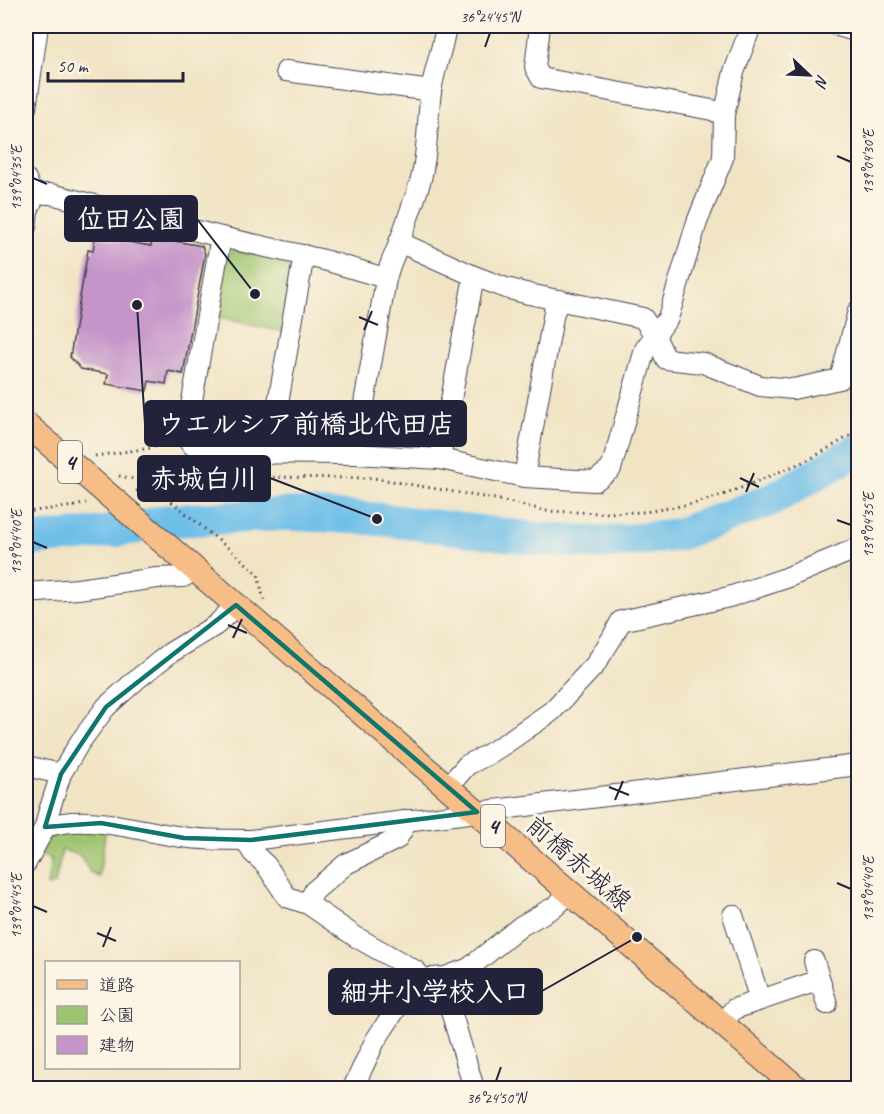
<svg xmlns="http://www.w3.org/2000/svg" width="884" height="1114" font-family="Caveat,'Klee One',sans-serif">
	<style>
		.green { fill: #9fc46f; stroke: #607355; stroke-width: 1.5 }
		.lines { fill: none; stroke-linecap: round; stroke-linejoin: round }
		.river { stroke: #6dbee8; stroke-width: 33 }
		.building { fill: #c595c9 }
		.minor-casing { stroke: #413f50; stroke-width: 22 }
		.major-casing { stroke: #413f50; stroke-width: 26 }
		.path { stroke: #413f50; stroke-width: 3; stroke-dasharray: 1.5 4.5; stroke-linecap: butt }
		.minor { stroke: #fff; stroke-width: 20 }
		.major { stroke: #f6be86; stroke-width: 24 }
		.marked { fill: none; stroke: #0f766e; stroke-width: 4.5; stroke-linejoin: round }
		.ticks { fill: none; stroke: #22223b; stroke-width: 2 }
		.labels { text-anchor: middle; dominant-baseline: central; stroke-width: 6; stroke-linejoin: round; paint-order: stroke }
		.shield { fill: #fcf5e5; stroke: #63616e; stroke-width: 1.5 }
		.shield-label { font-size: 24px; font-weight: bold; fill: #22223b }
		.street-label { font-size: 26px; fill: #22223b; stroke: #fcf5e5 }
		.leader { fill: none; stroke: #22223b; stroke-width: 2 }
		.callout-dot { fill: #22223b; stroke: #fcf5e5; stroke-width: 2 }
		.callout { fill: #22223b; stroke: #22223b; stroke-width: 2 }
		.callout-label { font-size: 27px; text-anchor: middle; font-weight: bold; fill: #fff }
		.neatline { fill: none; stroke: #22223b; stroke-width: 2 }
		.ticks-label { font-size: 15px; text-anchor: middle; fill: #22223b }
	</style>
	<rect width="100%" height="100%" fill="#fcf5e5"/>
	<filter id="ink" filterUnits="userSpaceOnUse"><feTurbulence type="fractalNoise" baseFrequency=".0167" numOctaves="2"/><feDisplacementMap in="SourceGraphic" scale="12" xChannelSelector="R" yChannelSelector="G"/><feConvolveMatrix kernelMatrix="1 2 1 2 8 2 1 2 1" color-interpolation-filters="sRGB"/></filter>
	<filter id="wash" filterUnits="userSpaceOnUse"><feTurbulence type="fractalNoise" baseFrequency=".008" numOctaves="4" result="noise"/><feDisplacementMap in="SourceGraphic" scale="24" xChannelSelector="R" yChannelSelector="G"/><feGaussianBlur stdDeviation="1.35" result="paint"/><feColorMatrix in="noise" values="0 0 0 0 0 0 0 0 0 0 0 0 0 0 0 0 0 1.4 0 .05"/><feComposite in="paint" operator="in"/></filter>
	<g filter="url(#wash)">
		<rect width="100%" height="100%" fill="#f1e4c5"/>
		<!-- green -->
		<g class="green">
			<path d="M236,249l52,13 4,4 -8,66 -70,-15 11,-59 5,-6z"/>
			<path d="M106,827l-7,50 -9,-5 -10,-17 -18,-5 -7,34 -8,2 4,-27 -15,-6 18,-20z"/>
		</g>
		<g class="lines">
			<!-- river -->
			<path class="river" d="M26,540l59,-5 50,-7 29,-7 126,-7 87,5 172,21 53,3 75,-8 46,-17 50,-19 85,-49"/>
		</g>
		<g id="blocks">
			<!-- building -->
			<path class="building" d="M95,236l56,10 1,-9 50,9 3,8 -22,120 -15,-3 -2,13 -17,-3 -2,10 -41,-7 2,-10 -27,-5 -11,-12 18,-107 5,1z"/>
		</g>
	</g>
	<g filter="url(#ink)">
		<use href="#blocks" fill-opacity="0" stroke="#413f50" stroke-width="1.5"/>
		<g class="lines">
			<defs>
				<g id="minor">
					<path d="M540,26l-5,41 6,11 171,32 12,5"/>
					<path d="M838,26l20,6"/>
					<path d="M286,71l145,20"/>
					<path d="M26,108l12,-82"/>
					<path d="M26,179l8,18"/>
					<path d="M26,227l2,-16 6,-14 7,-3h10l170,43 103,23 61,18"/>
					<path d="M221,237l-34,192 1,10 2,4 4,3 23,7 138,1 29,-163c2,-18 8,-31 15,-47 7,-22 16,-44 22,-65 7,-28 6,-58 10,-87 3,-22 12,-44 15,-66"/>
					<path d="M399,242l75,34 32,12 23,6 114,24 12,18 11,23 37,4 57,23 33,3 47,-10 18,-68"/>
					<path d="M269,454l35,-199"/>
					<path d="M355,454l85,5 84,18 71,4 16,-12 34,-120 23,-31 29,-96 26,-64 1,-43 10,-43 17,-46"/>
					<path d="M440,459l34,-183"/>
					<path d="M524,477l30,-165 6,-12"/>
					<path d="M26,593l52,-4 79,-11 26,-1 12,-7"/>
					<path d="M26,766l35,8"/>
					<path d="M448,787l19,-22 20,-10 19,-12 46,-32 43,-46 17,-27 9,-17 108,-24 57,-19 72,-30"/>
					<path d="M45,827l3,-13 13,-40 19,-32 26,-35 30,-27 34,-27 46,-28 20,-20"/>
					<path d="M245,840l8,13 13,12 21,32 21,7 48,33 60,34 7,8"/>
					<path d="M26,863l19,-36c44,-14 93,4 137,10 22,4 46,2 69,3l607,-75"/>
					<path d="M308,904l6,-13 32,-27 51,-25 11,-19"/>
					<path d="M733,915l27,85"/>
					<path d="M814,961l13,43"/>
					<path d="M441,978l33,110"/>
					<path d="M722,1024l12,-15 86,-29"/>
					<path d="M353,1088l22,-47 34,-52 11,-10 25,-2 24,-9 52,-42 35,-20 14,-14"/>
				</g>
				<path id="major" d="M26,424l771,664"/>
			</defs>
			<!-- minor casing -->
			<use href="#minor" class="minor-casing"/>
			<!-- major casing -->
			<use href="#major" class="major-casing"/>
			<!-- path -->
			<g class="path">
				<path d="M95,456l56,-8 20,-5"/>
				<path d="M119,476l25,5 17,12 78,64 19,17 6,27"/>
				<path d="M136,491l106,-14 132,1 126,22 47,11 54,2 44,-1 48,-8 36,-11 81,-34 48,-28"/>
				<path d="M26,512l49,-6 11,-3"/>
			</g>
			<!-- minor -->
			<use href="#minor" class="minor"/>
			<!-- major -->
			<use href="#major" class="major"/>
		</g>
	</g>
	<!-- marked area -->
	<path class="marked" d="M236,605l241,207 -226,28 -67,-2 -83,-15 -56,4 16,-53 45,-67z"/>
	<!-- ticks -->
	<path class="ticks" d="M485,47l5,-14M837,156l14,6M33,178l14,6M359,317l19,8M364,330l8,-19M740,478l19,9M746,492l8,-19M837,520l14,5M33,542l14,6M228,625l19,8M233,638l9,-19M609,787l20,8M615,800l8,-19M837,883l14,6M33,906l14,6M97,933l19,8M103,947l8,-20M496,1081l5,-14"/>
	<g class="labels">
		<!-- shield labels -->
		<g class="shield">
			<rect x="58" y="441" width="24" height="42" rx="4.5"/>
			<rect x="481" y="805" width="24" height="42" rx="4.5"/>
		</g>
		<g class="shield-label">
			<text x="70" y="462">4</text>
			<text x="493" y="826">4</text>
		</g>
		<!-- street labels -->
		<g class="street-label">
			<text transform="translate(579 863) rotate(41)">前橋赤城線</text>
		</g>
	</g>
	<!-- callouts -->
	<path class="leader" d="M255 294L197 219M137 305L145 424M377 519L270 478M637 937L542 991"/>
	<g class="callout-dot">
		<circle cx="255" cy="294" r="6"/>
		<circle cx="137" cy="305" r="6"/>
		<circle cx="377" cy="519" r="6"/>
		<circle cx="637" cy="937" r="6"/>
	</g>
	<g class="callout">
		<rect x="65" y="196" width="132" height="45" rx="6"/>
		<rect x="145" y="401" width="321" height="45" rx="6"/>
		<rect x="138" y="456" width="132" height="45" rx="6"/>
		<rect x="329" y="969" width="213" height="45" rx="6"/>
	</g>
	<g class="callout-label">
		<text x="131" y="228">位田公園</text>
		<text x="306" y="433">ウエルシア前橋北代田店</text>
		<text x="204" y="488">赤城白川</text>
		<text x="435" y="1001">細井小学校入口</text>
	</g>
	<!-- margin -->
	<rect width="884" height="1114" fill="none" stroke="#fcf5e5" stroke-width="66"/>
	<!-- legend -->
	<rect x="45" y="961" width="195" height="108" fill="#fcf5e5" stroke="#a5a1a1" stroke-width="1.5"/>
	<rect x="57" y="980" width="30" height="9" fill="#f6be86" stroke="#a5a1a1" stroke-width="1.5"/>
	<text x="99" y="991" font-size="18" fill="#22223b">道路</text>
	<rect x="57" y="1006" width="30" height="18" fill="#9fc46f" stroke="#a5a1a1" stroke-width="1.5"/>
	<text x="99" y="1021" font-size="18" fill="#22223b">公園</text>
	<rect x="57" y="1036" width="30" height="18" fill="#c595c9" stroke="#a5a1a1" stroke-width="1.5"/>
	<text x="99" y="1051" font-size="18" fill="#22223b">建物</text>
	<!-- north arrow -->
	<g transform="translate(809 75) rotate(113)" stroke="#fcf5e5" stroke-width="4.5" paint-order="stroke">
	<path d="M0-4.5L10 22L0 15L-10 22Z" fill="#22223b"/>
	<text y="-9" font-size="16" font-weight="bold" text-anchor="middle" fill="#22223b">N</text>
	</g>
	<!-- scale -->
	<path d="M48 72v9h135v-9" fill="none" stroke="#22223b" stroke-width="3"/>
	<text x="57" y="72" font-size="18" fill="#22223b" stroke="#fcf5e5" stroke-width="4.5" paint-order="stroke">50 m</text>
	<rect x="33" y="33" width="818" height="1048" class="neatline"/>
	<g class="ticks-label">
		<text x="490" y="22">36°24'45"N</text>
		<text transform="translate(868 162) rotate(-90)" y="5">139°04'30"E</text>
		<text transform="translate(16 178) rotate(-90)" y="5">139°04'35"E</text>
		<text transform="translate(868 525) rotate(-90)" y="5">139°04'35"E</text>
		<text transform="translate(16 542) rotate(-90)" y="5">139°04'40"E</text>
		<text transform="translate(868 889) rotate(-90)" y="5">139°04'40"E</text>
		<text transform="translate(16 906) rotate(-90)" y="5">139°04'45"E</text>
		<text x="496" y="1103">36°24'50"N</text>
	</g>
</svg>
